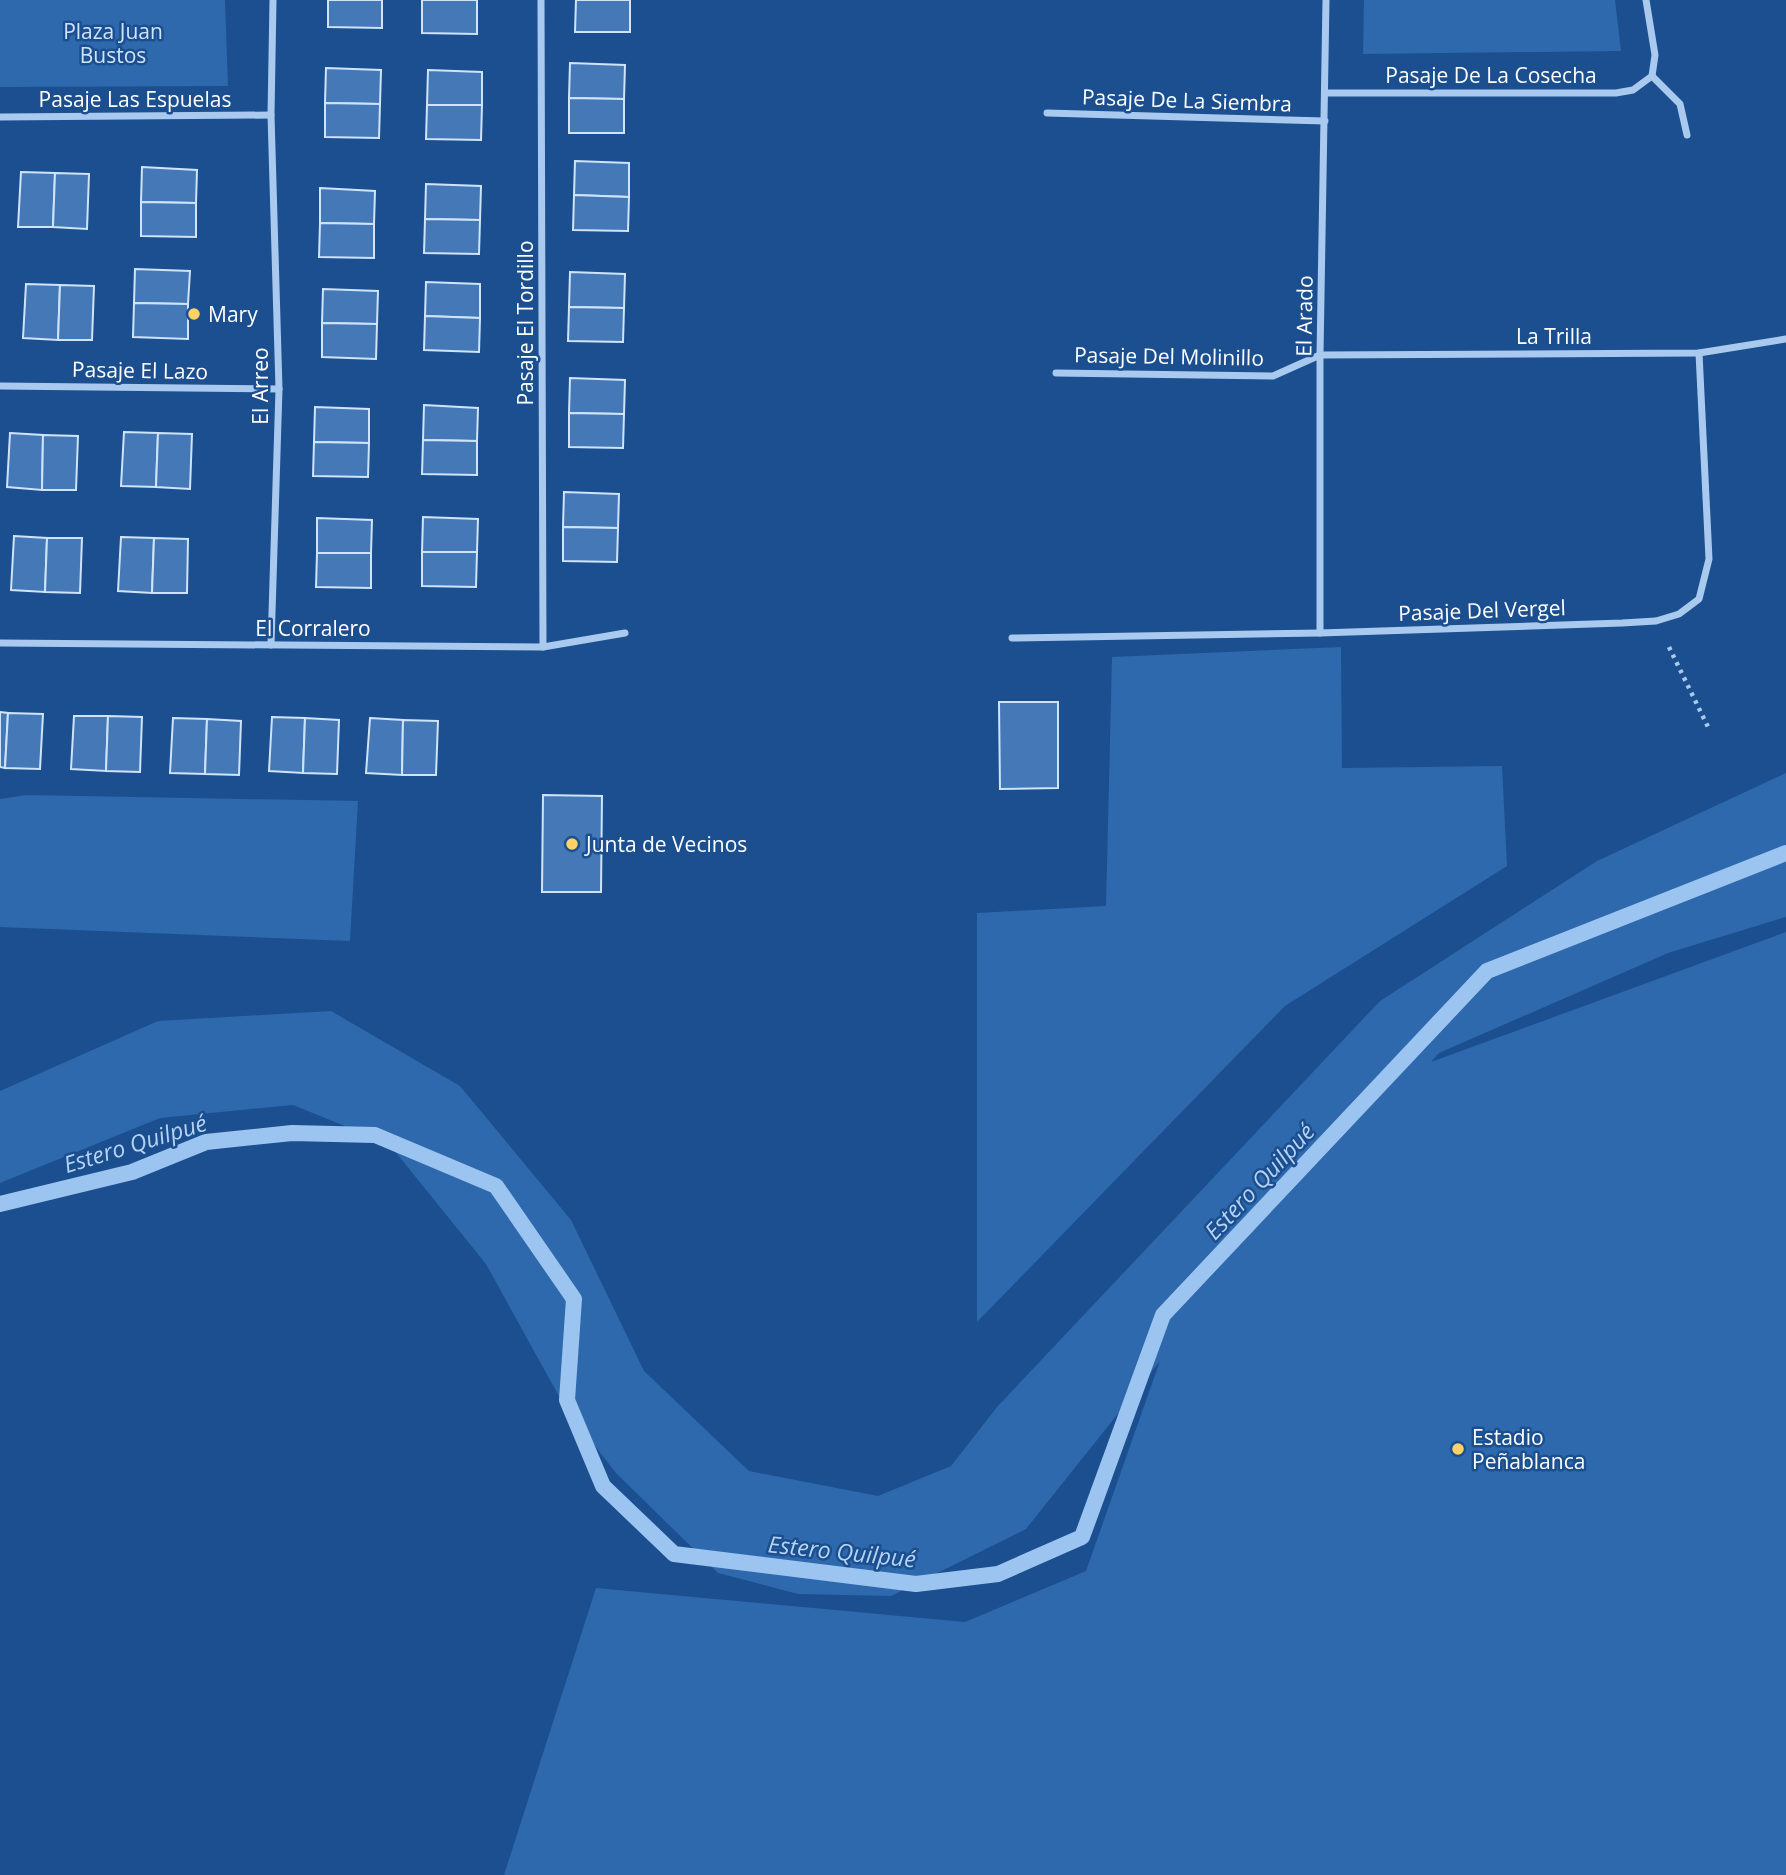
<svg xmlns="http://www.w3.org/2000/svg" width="1786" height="1875" font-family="'Open Sans',sans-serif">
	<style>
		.green { fill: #2e69ad }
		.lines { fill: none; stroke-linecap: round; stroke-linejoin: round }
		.stream { stroke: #9cc4f0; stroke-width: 16 }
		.building { fill: #4478b7; stroke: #cfe3fa; stroke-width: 2 }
		.path { stroke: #a9c9ee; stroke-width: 4.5; stroke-dasharray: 3.5 5; stroke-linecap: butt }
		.minor { stroke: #a9c9ee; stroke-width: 7 }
		.poi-dot { fill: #ffd166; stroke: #1b4f8f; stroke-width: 2.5 }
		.labels { text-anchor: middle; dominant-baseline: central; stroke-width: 5; stroke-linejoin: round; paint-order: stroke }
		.park-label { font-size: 21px; fill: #cfe3fa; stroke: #1b4f8f }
		.street-label { font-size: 21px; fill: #fff; stroke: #1b4f8f }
		.poi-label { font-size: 21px; fill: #fff; stroke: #1b4f8f; text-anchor: start }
		.water-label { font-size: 23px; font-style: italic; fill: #b5d3f5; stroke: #1b4f8f }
	</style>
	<rect width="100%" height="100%" fill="#1b4f8f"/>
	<!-- green -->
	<g class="green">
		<path d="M0,0h225l3,86 -228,1z"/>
		<path d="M1364,0h251l6,51 -258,3z"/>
		<path d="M1341,647l1,121 160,-2 5,100 -222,140 -308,316v-409l129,-7 6,-249z"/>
		<path d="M1786,773v144l-118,36 -229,100 -8,9 355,-130v943h-1282l92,-287 369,34 121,-51 74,-210 -134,168 -135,67 -93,-2 -80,-21 -102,-100 -50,-64 -80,-145 -97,-120 -96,-39 -133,13 -160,65v-92l158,-70 173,-10 129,75 111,134 73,151 105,100 129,25 73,-30 46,-59 383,-406 217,-140z"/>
		<path d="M27,795l331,6 -8,140 -350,-14v-128z"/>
	</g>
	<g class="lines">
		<!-- stream -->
		<path class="stream" d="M0,1204l132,-32 74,-30 86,-9 83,2 121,51 78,113 -7,101 36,86 71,68 242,30 82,-10 84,-37 81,-222 324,-344 299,-118"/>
	</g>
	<!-- building -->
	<g class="building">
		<path d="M328,0h54v28l-54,-1z"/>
		<path d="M422,0h55v34l-55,-1z"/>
		<path d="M576,0h54v32h-55z"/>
		<path d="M570,63l55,2 -1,34 -55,-1z"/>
		<path d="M326,68l55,2 -1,34 -55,-1z"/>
		<path d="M428,70l54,2v33h-55z"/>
		<path d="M569,98l55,1v34h-55z"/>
		<path d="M325,103l55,1 -1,34 -54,-1z"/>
		<path d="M427,105h55l-1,35 -55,-1z"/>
		<path d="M575,161l54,2v34l-55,-2z"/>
		<path d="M142,167l55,3 -1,33 -55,-1z"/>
		<path d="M21,172l34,1 -2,54h-35z"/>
		<path d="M55,173l34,1 -2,55 -34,-2z"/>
		<path d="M426,184l55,2 -1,34 -55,-1z"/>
		<path d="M320,188l55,3 -1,33 -54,-1z"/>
		<path d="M574,195l55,2 -1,34 -55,-1z"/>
		<path d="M141,202l55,1v34l-55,-1z"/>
		<path d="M425,219l55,1 -1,34 -55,-1z"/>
		<path d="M320,223l54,1v34l-55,-1z"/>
		<path d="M135,269l55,2 -2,33 -54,-1z"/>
		<path d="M570,272l55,2 -1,34 -55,-1z"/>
		<path d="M426,282l54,2v34l-55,-2z"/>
		<path d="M26,284l34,1 -2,55 -35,-2z"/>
		<path d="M60,285l34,1 -2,54h-34z"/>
		<path d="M323,289l55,2 -1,33 -55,-1z"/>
		<path d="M134,303l54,1v35l-55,-2z"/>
		<path d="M569,307l55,1 -1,34 -55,-1z"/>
		<path d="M425,316l55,2 -1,34 -55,-2z"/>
		<path d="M322,323l55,1 -1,35 -54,-2z"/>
		<path d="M570,378l55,2 -1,34 -55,-1z"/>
		<path d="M424,405l54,3 -1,33 -54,-1z"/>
		<path d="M315,407l54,2v34l-55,-1z"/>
		<path d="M569,413l55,1 -1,34 -54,-1z"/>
		<path d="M124,432l34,1 -2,54 -35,-1z"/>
		<path d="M10,433l33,2 -1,55 -35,-3z"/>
		<path d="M158,433l34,1 -2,55 -34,-2z"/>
		<path d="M43,435l35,1 -2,54h-34z"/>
		<path d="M423,440l54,1v34l-55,-1z"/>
		<path d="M314,442l55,1 -1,34 -55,-1z"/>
		<path d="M564,492l55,2 -1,34 -55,-1z"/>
		<path d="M423,517l55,2 -1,33h-55z"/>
		<path d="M317,518l55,2 -1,33h-54z"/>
		<path d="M563,527l55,1 -1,34 -54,-1z"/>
		<path d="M14,536l33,2 -2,54 -34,-2z"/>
		<path d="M121,537l33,1 -2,55 -34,-2z"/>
		<path d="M47,538h35l-2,55 -35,-1z"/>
		<path d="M154,538l34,1 -1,54h-35z"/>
		<path d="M422,552h55l-1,35 -54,-1z"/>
		<path d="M317,553h54v35l-55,-1z"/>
		<path d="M999,702h59v86l-58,1z"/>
		<path d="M0,712l8,1 -3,55 -5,-1z"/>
		<path d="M8,713l35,1 -3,55 -35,-1z"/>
		<path d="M74,716h34l-2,55 -35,-2z"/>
		<path d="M108,716l34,1 -2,55 -34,-1z"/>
		<path d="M272,717l33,1 -2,55 -34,-2z"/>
		<path d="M173,718l34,1 -2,55 -35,-1z"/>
		<path d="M305,718l34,2 -2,54 -34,-1z"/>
		<path d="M370,718l33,2 -1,55 -36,-2z"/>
		<path d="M207,719l34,2 -2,54 -34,-1z"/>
		<path d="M403,720l35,1 -2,54h-34z"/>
		<path d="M543,795l59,1 -1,96h-59z"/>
	</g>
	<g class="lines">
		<!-- path -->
		<path class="path" d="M1669,647l40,82"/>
		<!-- minor -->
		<g class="minor">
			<path d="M541,0l2,647"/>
			<path d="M1652,76l28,28 7,31"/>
			<path d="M1325,93h291l17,-3 19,-14 3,-21 -9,-55"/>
			<path d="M1047,113l278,8"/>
			<path d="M0,117l271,-2"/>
			<path d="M1056,373l217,3 47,-21 379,-2 87,-14"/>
			<path d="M0,386l279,3"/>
			<path d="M1320,633v-278l6,-355"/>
			<path d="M1012,638l308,-5 302,-10 34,-2 23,-7 20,-15 10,-40 -10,-206"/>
			<path d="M0,643l543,4 82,-14"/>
			<path d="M271,645l8,-256 -8,-274 2,-115"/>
		</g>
	</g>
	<!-- markers -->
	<g class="poi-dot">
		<circle cx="194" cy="314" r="7"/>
		<circle cx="572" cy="844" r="7"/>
		<circle cx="1458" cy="1449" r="7"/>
	</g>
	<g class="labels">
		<!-- park labels -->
		<g class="park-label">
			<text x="113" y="31">Plaza Juan<tspan x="113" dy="24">Bustos</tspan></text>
		</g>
		<!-- street labels -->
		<g class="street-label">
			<text x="1491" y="75">Pasaje De La Cosecha</text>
			<text x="135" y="99">Pasaje Las Espuelas</text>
			<text transform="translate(1187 100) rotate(2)">Pasaje De La Siembra</text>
			<text transform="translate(1304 316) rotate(-89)">El Arado</text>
			<text transform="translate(525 323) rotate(-90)">Pasaje El Tordillo</text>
			<text x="1554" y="336">La Trilla</text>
			<text transform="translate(1169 356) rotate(1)">Pasaje Del Molinillo</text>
			<text transform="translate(140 370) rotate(1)">Pasaje El Lazo</text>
			<text transform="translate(260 386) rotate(-90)">El Arreo</text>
			<text transform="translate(1482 610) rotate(-2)">Pasaje Del Vergel</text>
			<text x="313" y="628">El Corralero</text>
		</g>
		<!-- poi labels -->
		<g class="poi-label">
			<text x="208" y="314">Mary</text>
			<text x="586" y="844">Junta de Vecinos</text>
			<text x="1472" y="1437">Estadio<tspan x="1472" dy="24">Peñablanca</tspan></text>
		</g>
		<!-- water labels -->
		<g class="water-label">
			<text transform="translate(135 1143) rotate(-17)">Estero Quilpué</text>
			<text transform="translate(1259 1181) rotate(-47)">Estero Quilpué</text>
			<text transform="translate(842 1551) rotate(6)">Estero Quilpué</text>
		</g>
	</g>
</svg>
